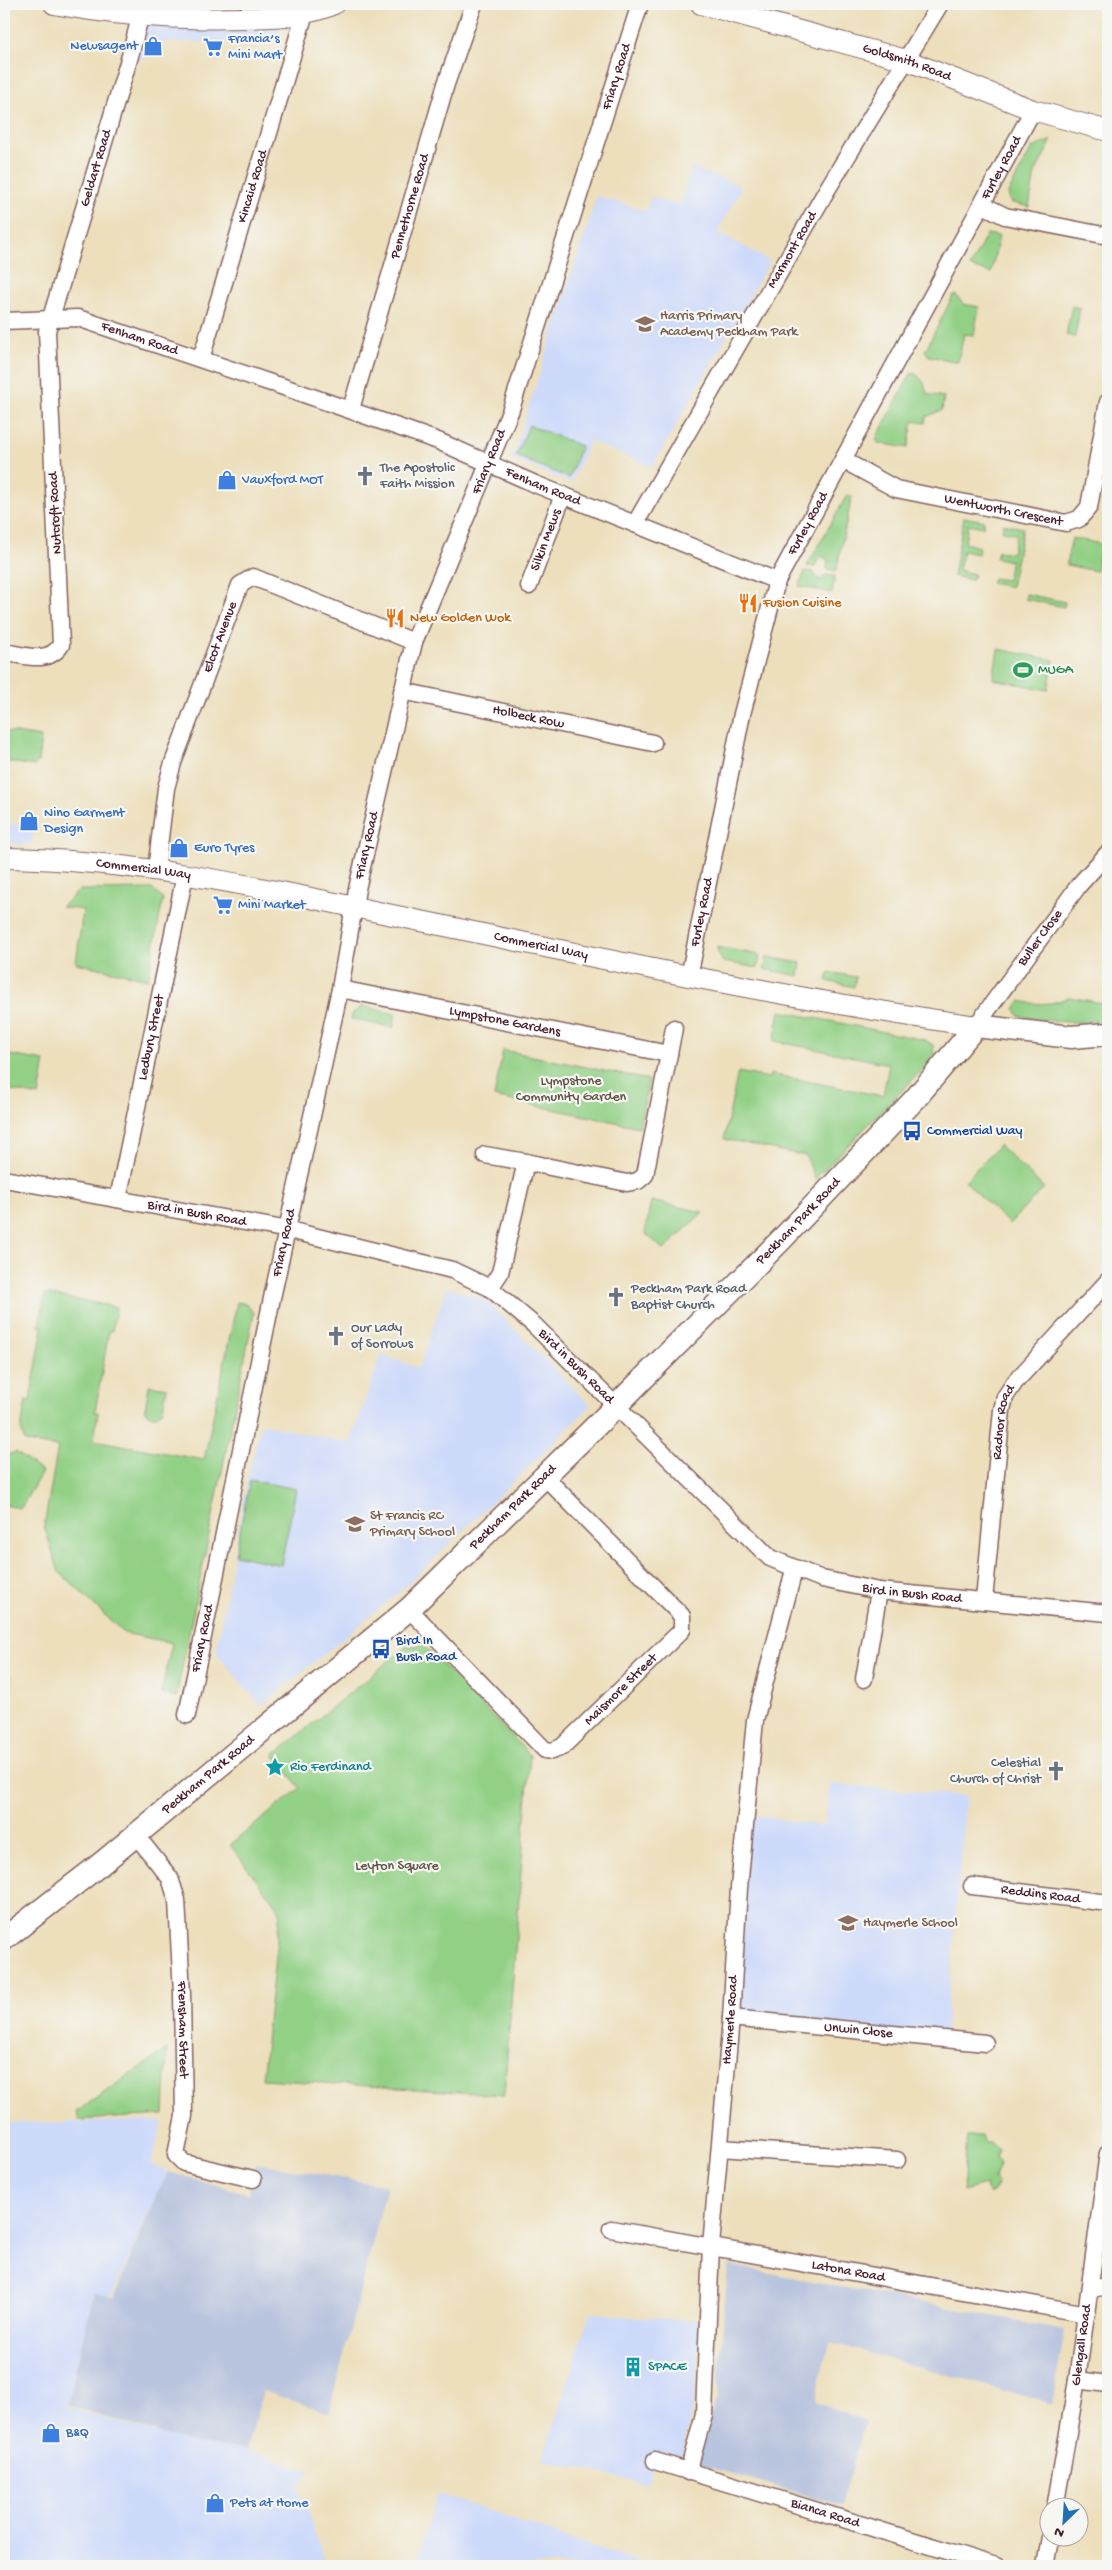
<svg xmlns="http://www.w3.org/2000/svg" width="1112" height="2570" font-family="'Gochi Hand',sans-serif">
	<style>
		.built { fill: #cedafa }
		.industrial { fill: #b9c4de }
		.green { fill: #92d085; stroke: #6e7858 }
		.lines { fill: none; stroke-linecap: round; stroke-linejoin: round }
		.minor-casing { stroke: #83625e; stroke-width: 19 }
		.tertiary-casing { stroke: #83625e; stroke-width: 22 }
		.secondary-casing { stroke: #83625e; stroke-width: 25 }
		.minor { stroke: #fff; stroke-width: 16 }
		.tertiary { stroke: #fff; stroke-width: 20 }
		.secondary { stroke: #fff; stroke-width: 22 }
		.labels { text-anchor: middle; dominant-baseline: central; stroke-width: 4.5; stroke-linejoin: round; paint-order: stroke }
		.shop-label { font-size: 14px; fill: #366cbe; stroke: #f6f6f2; text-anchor: start }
		.street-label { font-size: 14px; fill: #4a1f2b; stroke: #f6f6f2 }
		.education-label { font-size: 14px; fill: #785e54; stroke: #f6f6f2; text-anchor: start }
		.worship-label { font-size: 14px; fill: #5b616d; stroke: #f6f6f2; text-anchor: start }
		.food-label { font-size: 14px; fill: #c56008; stroke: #f6f6f2; text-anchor: start }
		.leisure-label { font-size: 14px; fill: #27864d; stroke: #f6f6f2; text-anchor: start }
		.park-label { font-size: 14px; fill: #605446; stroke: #f6f6f2 }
		.transit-label { font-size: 14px; fill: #164399; stroke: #f6f6f2; text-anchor: start }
		.culture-label { font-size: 14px; fill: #0d838f; stroke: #f6f6f2; text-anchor: start }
	</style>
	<rect width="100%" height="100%" fill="#f6f6f2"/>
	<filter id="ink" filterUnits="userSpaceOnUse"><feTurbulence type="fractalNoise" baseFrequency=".02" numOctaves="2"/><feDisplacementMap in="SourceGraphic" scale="10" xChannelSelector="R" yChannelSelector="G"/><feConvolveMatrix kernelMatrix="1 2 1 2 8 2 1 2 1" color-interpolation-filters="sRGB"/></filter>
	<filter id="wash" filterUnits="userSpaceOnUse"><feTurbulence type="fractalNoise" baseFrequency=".0096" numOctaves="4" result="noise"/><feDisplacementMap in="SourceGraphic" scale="20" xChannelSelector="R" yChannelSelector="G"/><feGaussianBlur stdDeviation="1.12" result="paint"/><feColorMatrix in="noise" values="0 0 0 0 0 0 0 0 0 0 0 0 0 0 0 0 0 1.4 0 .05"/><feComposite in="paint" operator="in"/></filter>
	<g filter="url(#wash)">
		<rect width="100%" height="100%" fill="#eddfbc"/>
		<!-- built -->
		<g class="built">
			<path d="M284,16l-8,26h-126l-6,18 -14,-4 10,-39z"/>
			<path d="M692,167l50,20 -25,45 53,29 -118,206 -62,-26 -19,42 -59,-24 85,-263 49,15 5,-14 29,9z"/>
			<path d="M4,823l30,5 -3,17 -27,-2z"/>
			<path d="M447,1287l38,13 106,106 -188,183 -142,117 -45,-53 32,-176 13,-53 89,19 31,-88 38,13z"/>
			<path d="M830,1784l136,12 -21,242 -211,-19 16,-204 74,11z"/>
			<path d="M163,2121l-12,43 18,8 -12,21 -46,105 -17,-6 -28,115 129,37 51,6 64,22 -12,14 29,80h-323v-443z"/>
			<path d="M590,2312l49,6 58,2 5,10 -10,81 -10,41 -11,5 -13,-6 -11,33 -104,-25z"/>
			<path d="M438,2494l213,72h-237z"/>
		</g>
		<!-- industrial -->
		<g class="industrial">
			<path d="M256,2163l131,23 -58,227 -66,-22 -17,59 -51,-6 -128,-39 27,-113 20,6 43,-105 12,-21 80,22z"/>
			<path d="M728,2265l337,65 -13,74 -223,-62 -14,59 50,21 -24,83 -140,-40 -3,-8 19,-60z"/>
		</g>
		<!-- green -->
		<g class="green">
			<path d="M1052,140l-17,33 -6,34 -19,-5 -2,-9 24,-45z"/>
			<path d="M987,234l12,2 -8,37 -21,-6z"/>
			<path d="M956,295l7,9 16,3 -5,28 -10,-1 -6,28 -29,-6 -4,-5 28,-55z"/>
			<path d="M1072,306l8,2 -5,29 -9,-2z"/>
			<path d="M911,374h5l8,9 3,11 17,3 -2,13 -16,7 -1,6 -12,-2 -5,27 -30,-5 -2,-4z"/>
			<path d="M529,425l52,21 -12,32 -53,-22z"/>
			<path d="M847,495l5,1 -16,75 -9,-2 1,-9 -7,-4 -3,2 -3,9 -8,-1z"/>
			<path d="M964,517l20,4 -1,6 -15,-3 -3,19 14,4 -1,7 -15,-3 -4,19 15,4 -2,6 -19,-4z"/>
			<path d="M1003,524l20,4 -12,59 -20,-4 2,-5 14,2 4,-19 -15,-3 2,-7 14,2 4,-19 -14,-3z"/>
			<path d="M1072,538l29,6 -5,27 -30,-6z"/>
			<path d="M805,571l9,1 1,4 6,4 5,-5 9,1 -3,17 -33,-7z"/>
			<path d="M1026,594l39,8 -1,5 -39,-8z"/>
			<path d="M998,649l56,11 -6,30 -55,-11z"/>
			<path d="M4,731l37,6 -3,25 -4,4 -30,-5z"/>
			<path d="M152,889l11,10 -15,80 -72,-16 7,-53 -22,-3 19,-17z"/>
			<path d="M717,947l43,8 -2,13 -35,-6 -6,-11z"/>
			<path d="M767,957l34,6 -2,13 -35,-7z"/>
			<path d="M829,972l27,5 -2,10 -27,-6z"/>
			<path d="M1069,997l39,7v15c-30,7 -60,1 -90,-3l-3,-7 5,-8c18,4 32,4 49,-4z"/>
			<path d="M362,1006l34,8 -3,14 -42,-9 1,-5z"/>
			<path d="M780,1011l145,29 8,5 1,13 -119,121 -9,-23 -82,-17 14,-67 31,6 1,-4 113,22 6,-32 -115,-23z"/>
			<path d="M503,1050l146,30 -10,47 -145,-30z"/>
			<path d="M4,1054l41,7 -6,35 -35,-7z"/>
			<path d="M999,1145l45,43 -35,36 -44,-43z"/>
			<path d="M651,1201l52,11 -39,38 -19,-17z"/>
			<path d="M45,1294l71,13 -4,24h-3l-14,81h3l-4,28 110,20 33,-158 10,2 7,9 -78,385 -15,-4 11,-51 -48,-10 -65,-61 -15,-46 14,-79 -33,-5 -4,-13 5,-29 4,1 13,-74 -4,-1z"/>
			<path d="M149,1385l18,3 -4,21 -6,7h-5l-7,-6z"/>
			<path d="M16,1452l26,20 -21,36 -17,-3v-49z"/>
			<path d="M250,1480l46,9 -15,76 -46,-10z"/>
			<path d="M423,1645l107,110 -26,340 -242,-16 18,-168 -50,-66 70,-57 -26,-33 133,-109z"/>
			<path d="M4,1675h6l-2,81h-4z"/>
			<path d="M167,2049l-3,66 -85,5 -3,-8z"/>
			<path d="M967,2136h14l5,7h6l7,7 -3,9 4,4 -6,15 4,5 -5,10 -5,1 -2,-9 -23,6z"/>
		</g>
	</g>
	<g filter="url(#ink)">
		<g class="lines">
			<defs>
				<g id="minor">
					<path d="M983,205l22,11 103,20"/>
					<path id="s1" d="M4,321l74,-3 193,65"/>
					<path id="s2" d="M201,359l104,-346"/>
					<path id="s3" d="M278,385l160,56 97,43 242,97"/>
					<path id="s4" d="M351,409l95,-325 28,-80"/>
					<path id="s5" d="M843,460l53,29 170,34 13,-4 10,-12 19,-105"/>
					<path id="s6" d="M635,524l193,-336 112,-184"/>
					<path id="s7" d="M529,586l34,-91"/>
					<path id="s8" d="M4,652c20,3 44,13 57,-7l-14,-314 83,-275 10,-39"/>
					<path id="s9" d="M402,691l251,52"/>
					<path id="s10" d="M156,871l10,-83 7,-25 67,-178 13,-8 161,65"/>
					<path id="s11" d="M689,977l53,-263 35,-133 256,-471"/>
					<path id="s12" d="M340,989l329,65 -24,121 -7,6 -11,2 -101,-21 -26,111 -10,15"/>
					<path id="s13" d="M976,1026l103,-141 29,-32"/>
					<path d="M669,1054l5,-26"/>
					<path d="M485,1155l41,7"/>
					<path id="s14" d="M4,1179l285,51 163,40 38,18 44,37 236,233 52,21 57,12 229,22"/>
					<path id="s15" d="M118,1199l67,-324"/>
					<path id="s16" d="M984,1601l18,-191 3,-13 10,-15 93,-101"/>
					<path id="s17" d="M409,1609l136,141 7,1 10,-4 120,-117v-14l-138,-140"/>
					<path d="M864,1679l15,-88"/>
					<path id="s18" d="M187,1715l85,-417 68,-309 17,-100 57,-247 96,-230 130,-408"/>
					<path id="s19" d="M135,1834l35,44 7,22 5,94 2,122 -8,39 8,8 69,16"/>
					<path id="s20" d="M972,1886l136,17"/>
					<path id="s21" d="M731,2018l254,25"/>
					<path d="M720,2148l177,12"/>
					<path id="s22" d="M611,2229l476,85"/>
					<path d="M1091,2289l17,-3"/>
					<path d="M1077,2380l31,4"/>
					<path id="s23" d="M655,2461l341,105"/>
					<path id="s24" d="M688,2472l16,-58 7,-168 20,-228 8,-130 16,-168 39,-150"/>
					<path id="s25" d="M1055,2508l22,-128 31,-227"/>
					<path d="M1045,2566l5,-28"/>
				</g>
				<g id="tertiary">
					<path d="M54,4c63,12 125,16 190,14 30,-1 62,-1 90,-14"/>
					<path id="s26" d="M701,4l205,56 127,50 75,21"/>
					<path id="s27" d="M4,858c149,2 295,38 441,68 176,37 353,74 531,100"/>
				</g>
				<g id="secondary">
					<path id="s28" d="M4,1939l98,-76 307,-254 189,-185 184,-185 133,-140 61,-73 95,11 37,-3"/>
				</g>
			</defs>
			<!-- minor casing -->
			<use href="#minor" class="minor-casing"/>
			<!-- tertiary casing -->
			<use href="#tertiary" class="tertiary-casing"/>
			<!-- secondary casing -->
			<use href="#secondary" class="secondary-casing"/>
			<!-- minor -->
			<use href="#minor" class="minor"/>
			<!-- tertiary -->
			<use href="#tertiary" class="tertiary"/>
			<!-- secondary -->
			<use href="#secondary" class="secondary"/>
		</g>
	</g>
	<!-- icons -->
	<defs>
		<symbol id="shop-bare" viewBox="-9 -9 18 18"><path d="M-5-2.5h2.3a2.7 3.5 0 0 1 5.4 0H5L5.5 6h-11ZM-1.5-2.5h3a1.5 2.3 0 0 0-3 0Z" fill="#3f7fe0" stroke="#f6f6f2" stroke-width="2.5" paint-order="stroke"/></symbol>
		<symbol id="supermarket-bare" viewBox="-9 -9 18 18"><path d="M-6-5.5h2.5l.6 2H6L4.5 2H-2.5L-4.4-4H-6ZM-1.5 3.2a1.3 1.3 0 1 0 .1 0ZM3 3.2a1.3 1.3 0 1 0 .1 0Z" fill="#3f7fe0" stroke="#f6f6f2" stroke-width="2.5" paint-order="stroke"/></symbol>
		<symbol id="school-bare" viewBox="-9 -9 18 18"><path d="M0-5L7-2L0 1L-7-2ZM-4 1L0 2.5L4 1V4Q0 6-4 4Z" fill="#8d6e63" stroke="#f6f6f2" stroke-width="2.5" paint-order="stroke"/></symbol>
		<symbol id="church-bare" viewBox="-9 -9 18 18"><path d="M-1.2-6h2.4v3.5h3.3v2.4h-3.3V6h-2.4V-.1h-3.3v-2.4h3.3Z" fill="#6b7280" stroke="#f6f6f2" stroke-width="2.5" paint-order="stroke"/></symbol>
		<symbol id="restaurant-bare" viewBox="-9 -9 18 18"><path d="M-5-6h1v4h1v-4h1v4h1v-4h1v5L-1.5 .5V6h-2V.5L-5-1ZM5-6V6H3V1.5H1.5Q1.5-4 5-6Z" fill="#e8710a" stroke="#f6f6f2" stroke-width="2.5" paint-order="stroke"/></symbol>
		<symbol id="stadium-bare" viewBox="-9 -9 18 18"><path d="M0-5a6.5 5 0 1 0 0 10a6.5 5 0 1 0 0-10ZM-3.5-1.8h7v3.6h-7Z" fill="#2e9e5b" stroke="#f6f6f2" stroke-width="2.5" paint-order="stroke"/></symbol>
		<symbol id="bus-bare" viewBox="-9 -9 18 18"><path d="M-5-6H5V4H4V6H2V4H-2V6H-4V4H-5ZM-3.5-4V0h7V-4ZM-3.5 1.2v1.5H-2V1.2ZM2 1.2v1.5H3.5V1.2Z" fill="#1a4fb4" stroke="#f6f6f2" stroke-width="2.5" paint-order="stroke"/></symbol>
		<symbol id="sight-bare" viewBox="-9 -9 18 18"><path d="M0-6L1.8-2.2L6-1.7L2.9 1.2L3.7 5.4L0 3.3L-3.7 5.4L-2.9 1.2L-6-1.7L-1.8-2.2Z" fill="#0f9aa8" stroke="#f6f6f2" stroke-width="2.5" paint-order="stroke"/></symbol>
		<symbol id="building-bare" viewBox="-9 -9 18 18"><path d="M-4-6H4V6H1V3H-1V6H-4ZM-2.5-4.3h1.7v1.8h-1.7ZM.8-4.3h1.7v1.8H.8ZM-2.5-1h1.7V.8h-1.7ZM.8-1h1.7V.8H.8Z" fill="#0f9aa8" stroke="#f6f6f2" stroke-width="2.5" paint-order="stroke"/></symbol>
	</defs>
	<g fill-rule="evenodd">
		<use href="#shop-bare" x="139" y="32" width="28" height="28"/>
		<use href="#supermarket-bare" x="199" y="33" width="28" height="28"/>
		<use href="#school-bare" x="631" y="310" width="28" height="28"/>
		<use href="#church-bare" x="351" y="462" width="28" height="28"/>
		<use href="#shop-bare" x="213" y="466" width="28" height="28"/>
		<use href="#restaurant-bare" x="734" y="589" width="28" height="28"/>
		<use href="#restaurant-bare" x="381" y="604" width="28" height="28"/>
		<use href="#stadium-bare" x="1009" y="656" width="28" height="28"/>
		<use href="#shop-bare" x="15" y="807" width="28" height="28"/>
		<use href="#shop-bare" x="165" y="834" width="28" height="28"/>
		<use href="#supermarket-bare" x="209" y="891" width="28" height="28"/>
		<use href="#bus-bare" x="898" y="1117" width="28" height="28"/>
		<use href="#church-bare" x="602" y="1283" width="28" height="28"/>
		<use href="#church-bare" x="322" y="1322" width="28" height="28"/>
		<use href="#school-bare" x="341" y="1510" width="28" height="28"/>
		<use href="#bus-bare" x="367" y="1635" width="28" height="28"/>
		<use href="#sight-bare" x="261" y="1753" width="28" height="28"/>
		<use href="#church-bare" x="1042" y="1757" width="28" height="28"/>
		<use href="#school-bare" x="834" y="1909" width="28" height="28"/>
		<use href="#building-bare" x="619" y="2353" width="28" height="28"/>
		<use href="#shop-bare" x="37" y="2419" width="28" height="28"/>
		<use href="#shop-bare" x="201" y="2489" width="28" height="28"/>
	</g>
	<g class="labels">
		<!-- shop labels -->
		<g class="shop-label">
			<text x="228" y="39">Francia’s<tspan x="228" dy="16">Mini Mart</tspan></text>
			<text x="138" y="46" text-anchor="end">Newsagent</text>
			<text x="242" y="480">Vauxford MOT</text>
			<text x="44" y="813">Nino Garment<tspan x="44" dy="16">Design</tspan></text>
			<text x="194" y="848">Euro Tyres</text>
			<text x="238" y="905">Mini Market</text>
			<text x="66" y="2433">B&amp;Q</text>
			<text x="230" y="2503">Pets at Home</text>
		</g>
		<!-- street labels -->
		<g class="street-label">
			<text stroke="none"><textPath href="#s26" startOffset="214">Goldsmith Road</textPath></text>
			<text stroke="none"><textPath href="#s18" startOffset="1698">Friary Road</textPath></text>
			<text stroke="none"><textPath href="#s8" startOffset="546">Geldart Road</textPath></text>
			<text stroke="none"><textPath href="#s11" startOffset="876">Furley Road</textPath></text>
			<text stroke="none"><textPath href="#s2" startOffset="180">Kincaid Road</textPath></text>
			<text stroke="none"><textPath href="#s4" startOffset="211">Pennethorne Road</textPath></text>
			<text stroke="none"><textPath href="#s6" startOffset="316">Marmont Road</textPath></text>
			<text stroke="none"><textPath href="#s1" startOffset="139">Fenham Road</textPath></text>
			<text stroke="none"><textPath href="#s18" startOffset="1292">Friary Road</textPath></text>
			<text stroke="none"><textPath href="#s3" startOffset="284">Fenham Road</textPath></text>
			<text stroke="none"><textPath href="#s5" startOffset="170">Wentworth Crescent</textPath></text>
			<text transform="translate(56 513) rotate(-93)">Nutcroft Road</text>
			<text stroke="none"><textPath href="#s11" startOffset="471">Furley Road</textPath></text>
			<text stroke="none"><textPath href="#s7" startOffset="49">Silkin Mews</textPath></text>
			<text stroke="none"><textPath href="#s10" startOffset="244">Elcot Avenue</textPath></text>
			<text stroke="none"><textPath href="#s9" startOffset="129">Holbeck Row</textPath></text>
			<text stroke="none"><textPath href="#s18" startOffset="888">Friary Road</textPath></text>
			<text stroke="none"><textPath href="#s27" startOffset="140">Commercial Way</textPath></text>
			<text stroke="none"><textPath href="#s11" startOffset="66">Furley Road</textPath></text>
			<text stroke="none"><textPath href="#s13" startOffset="109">Buller Close</textPath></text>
			<text stroke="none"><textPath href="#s27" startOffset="545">Commercial Way</textPath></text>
			<text stroke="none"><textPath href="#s12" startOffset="168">Lympstone Gardens</textPath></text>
			<text stroke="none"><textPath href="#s15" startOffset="165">Ledbury Street</textPath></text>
			<text stroke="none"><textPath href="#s14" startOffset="196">Bird in Bush Road</textPath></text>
			<text stroke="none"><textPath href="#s28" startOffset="1072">Peckham Park Road</textPath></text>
			<text stroke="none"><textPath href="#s18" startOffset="482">Friary Road</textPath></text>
			<text stroke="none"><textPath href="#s14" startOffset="616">Bird in Bush Road</textPath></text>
			<text stroke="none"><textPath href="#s16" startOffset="180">Radnor Road</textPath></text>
			<text stroke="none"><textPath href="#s28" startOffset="668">Peckham Park Road</textPath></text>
			<text stroke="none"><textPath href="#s14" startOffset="1036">Bird in Bush Road</textPath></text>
			<text stroke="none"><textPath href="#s18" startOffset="78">Friary Road</textPath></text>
			<text stroke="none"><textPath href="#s17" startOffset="296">Maismore Street</textPath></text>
			<text stroke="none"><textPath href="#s28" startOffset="262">Peckham Park Road</textPath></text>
			<text stroke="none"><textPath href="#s20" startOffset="69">Reddins Road</textPath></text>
			<text stroke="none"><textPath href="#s24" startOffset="455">Haymerle Road</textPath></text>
			<text stroke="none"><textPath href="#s19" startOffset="209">Frensham Street</textPath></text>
			<text stroke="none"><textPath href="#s21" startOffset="128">Unwin Close</textPath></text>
			<text stroke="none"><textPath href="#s22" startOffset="241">Latona Road</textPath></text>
			<text stroke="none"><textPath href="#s25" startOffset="165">Glengall Road</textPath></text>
			<text stroke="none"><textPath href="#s23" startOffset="178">Bianca Road</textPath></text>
		</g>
		<!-- education labels -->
		<g class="education-label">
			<text x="660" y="316">Harris Primary<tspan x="660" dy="16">Academy Peckham Park</tspan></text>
			<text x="370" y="1516">St Francis RC<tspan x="370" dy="16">Primary School</tspan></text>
			<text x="863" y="1923">Haymerle School</text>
		</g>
		<!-- worship labels -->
		<g class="worship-label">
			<text x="380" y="468">The Apostolic<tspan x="380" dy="16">Faith Mission</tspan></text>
			<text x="631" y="1289">Peckham Park Road<tspan x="631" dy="16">Baptist Church</tspan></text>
			<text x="351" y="1328">Our Lady<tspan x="351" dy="16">of Sorrows</tspan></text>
			<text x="1041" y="1763" text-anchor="end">Celestial<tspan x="1041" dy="16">Church of Christ</tspan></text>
		</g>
		<!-- food labels -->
		<g class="food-label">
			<text x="763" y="603">Fusion Cuisine</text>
			<text x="410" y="618">New Golden Wok</text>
		</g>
		<!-- leisure labels -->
		<g class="leisure-label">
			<text x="1038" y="670">MUGA</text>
		</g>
		<!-- park labels -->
		<g class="park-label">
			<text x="571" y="1081">Lympstone<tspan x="571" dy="16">Community Garden</tspan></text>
			<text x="397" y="1866">Leyton Square</text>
		</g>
		<!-- transit labels -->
		<g class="transit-label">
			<text x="927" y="1131">Commercial Way</text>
			<text x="396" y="1641">Bird In<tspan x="396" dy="16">Bush Road</tspan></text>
		</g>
		<!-- culture labels -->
		<g class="culture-label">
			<text x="290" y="1767">Rio Ferdinand</text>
			<text x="648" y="2367">SPACE</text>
		</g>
	</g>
	<!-- margin -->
	<rect width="1112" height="2570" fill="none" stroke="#f6f6f2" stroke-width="20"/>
	<!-- north arrow -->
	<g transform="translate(1064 2522) rotate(205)"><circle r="24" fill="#f6f6f2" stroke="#b1a0a2"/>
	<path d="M0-4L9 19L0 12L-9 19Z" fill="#1f6fb2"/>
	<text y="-8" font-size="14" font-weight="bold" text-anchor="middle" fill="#4a1f2b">N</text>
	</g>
</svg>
